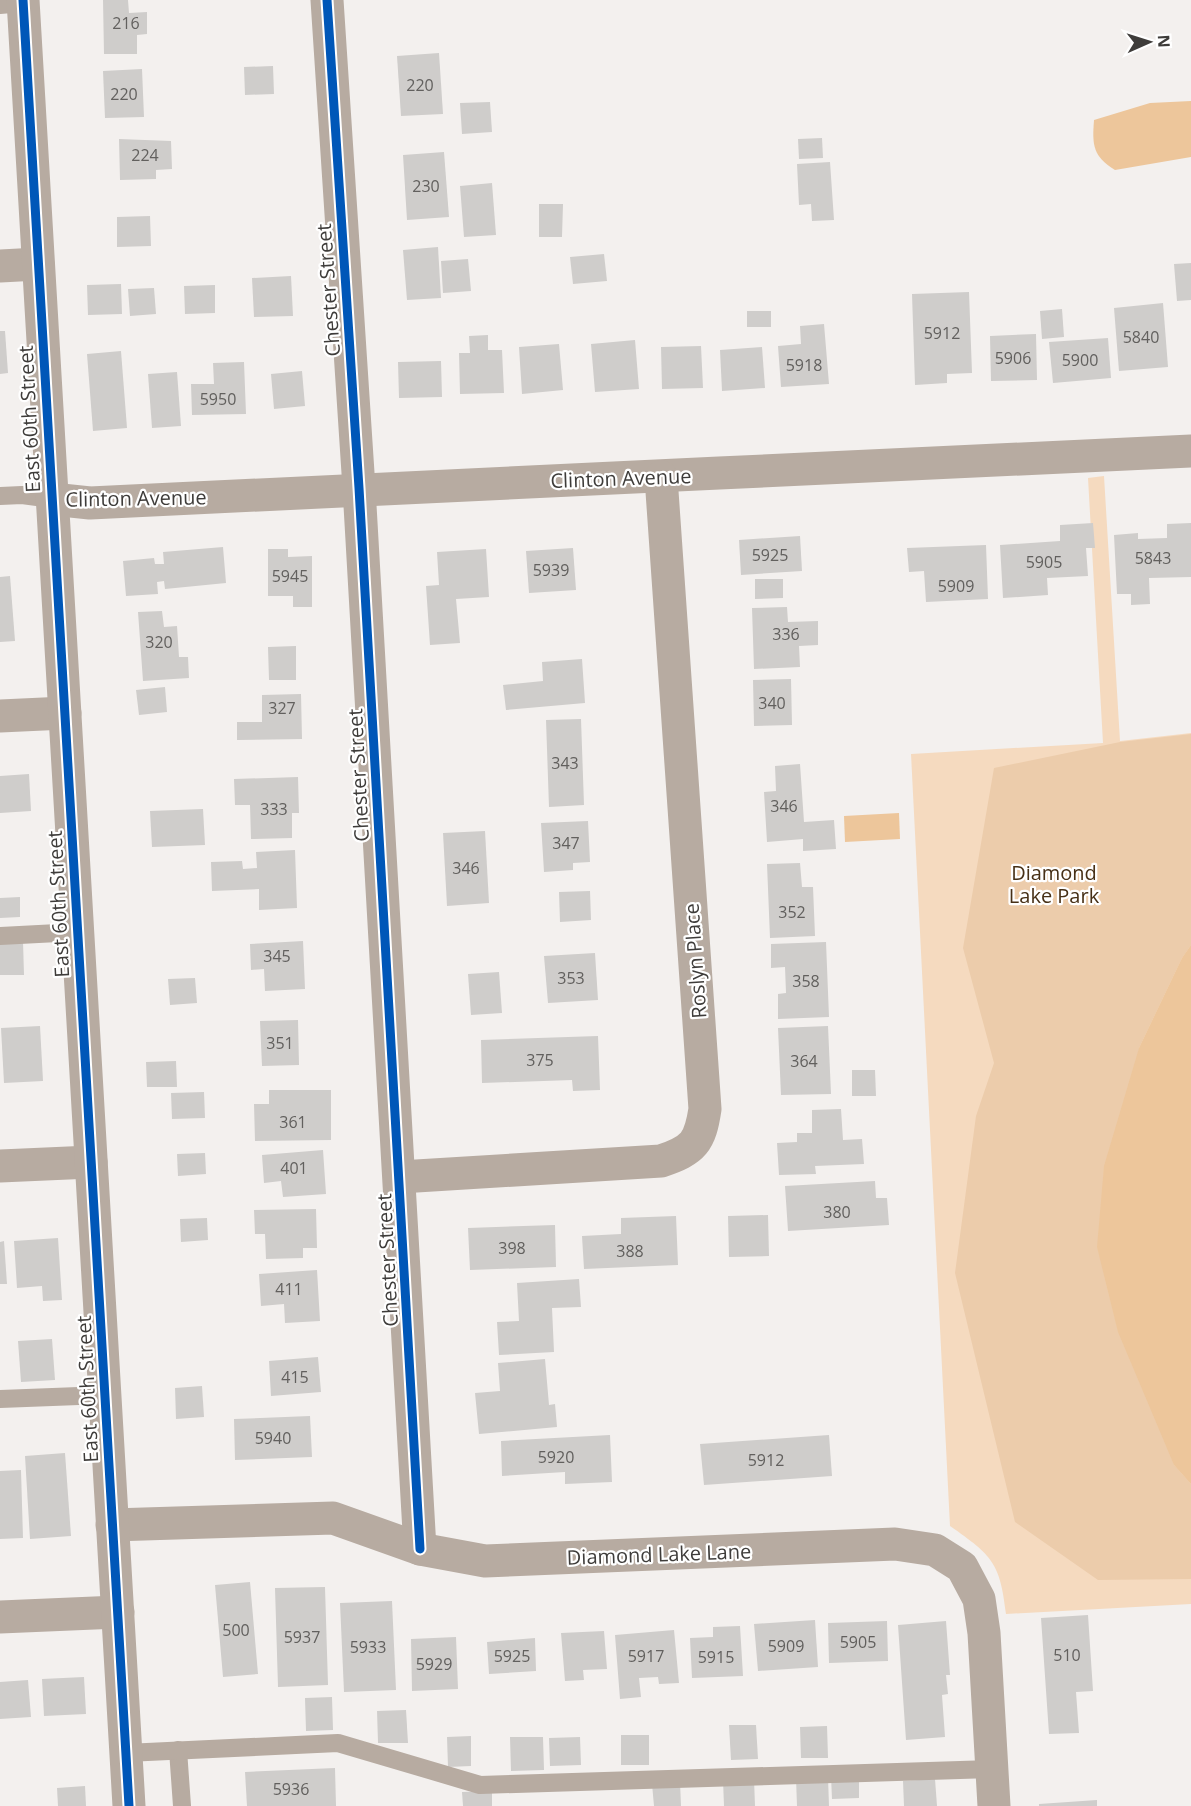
<svg xmlns="http://www.w3.org/2000/svg" width="1191" height="1806" font-family="'Open Sans',sans-serif">
	<style>
		.green { fill: #f5dabf }
		.forest { fill: #ecccab }
		.water { fill: #edc69b }
		.building { fill: #cfcdcb }
		.lines { fill: none; stroke-linecap: round; stroke-linejoin: round }
		.service { stroke: #b7aba1; stroke-width: 18 }
		.minor { stroke: #b7aba1; stroke-width: 33 }
		.tertiary { stroke: #b7aba1; stroke-width: 33 }
		.cycleway-casing { stroke: #fff; stroke-width: 13 }
		.cycleway { stroke: #0057b8; stroke-width: 9 }
		.labels { text-anchor: middle; dominant-baseline: central; stroke-width: 4.5; stroke-linejoin: round; paint-order: stroke }
		.number-label { font-size: 16px; fill: #62605e }
		.street-label { font-size: 20px; fill: #3e3c3a; stroke: #fff }
		.park-label { font-size: 20px; fill: #473016; stroke: #fff }
	</style>
	<rect width="100%" height="100%" fill="#f3f0ee"/>
	<!-- green -->
	<path class="green" d="M1104,476l16,265 71,-8v871l-185,10c-6,-51 -13,-58 -56,-88l-39,-772 192,-11 -15,-265z"/>
	<!-- forest -->
	<path class="forest" d="M1191,734v211l-9,13 -43,90 35,417 17,19v95l-93,1 -83,-58 -60,-249 21,-157 18,-53 -31,-115 31,-180 126,-26z"/>
	<!-- water -->
	<g class="water">
		<path d="M1191,101v56l-76,13c-22,-14 -23,-24 -21,-50l56,-17z"/>
		<path d="M899,813l1,26 -55,3 -1,-26z"/>
		<path d="M1191,945v539l-17,-19 -56,-133 -21,-85 7,-81 35,-118 43,-90z"/>
	</g>
	<!-- building -->
	<g class="building">
		<path d="M103,0h25l1,13 18,-1v22l-10,1v19h-33z"/>
		<path d="M439,53l4,61 -42,2 -4,-60z"/>
		<path d="M273,66l1,28 -29,1 -1,-28z"/>
		<path d="M142,69l2,48 -39,1 -2,-47z"/>
		<path d="M490,102l2,30 -30,2 -2,-31z"/>
		<path d="M822,138l1,20 -24,1 -1,-20z"/>
		<path d="M119,139l52,2 1,28 -16,1v9l-36,1z"/>
		<path d="M444,152l5,65 -42,3 -4,-65z"/>
		<path d="M830,162l4,58 -22,1 -1,-17 -12,1 -2,-41z"/>
		<path d="M492,183l4,52 -32,2 -4,-51z"/>
		<path d="M539,204h24l-1,33h-23z"/>
		<path d="M150,216l1,30 -34,1v-30z"/>
		<path d="M438,247l3,51 -34,2 -4,-50z"/>
		<path d="M604,254l3,27 -34,3 -3,-27z"/>
		<path d="M468,259l3,32 -28,2 -2,-32z"/>
		<path d="M1191,263v37l-14,1 -3,-37z"/>
		<path d="M291,276l2,40 -39,1 -2,-39z"/>
		<path d="M121,284l1,30 -34,1 -1,-30z"/>
		<path d="M215,285v28l-30,1 -1,-28z"/>
		<path d="M154,288l2,26 -26,2 -2,-27z"/>
		<path d="M969,292l3,81 -25,1v9l-32,2 -3,-91z"/>
		<path d="M1163,303l5,64 -49,4 -5,-63z"/>
		<path d="M1062,309l2,28 -22,2 -2,-28z"/>
		<rect x="747" y="311" width="24" height="16"/>
		<path d="M824,324l5,60 -48,3 -3,-41 23,-2 -1,-18z"/>
		<path d="M0,331h5l3,42 -8,1z"/>
		<path d="M1036,334l1,46 -46,1 -1,-45z"/>
		<path d="M488,335v15h14l2,43 -44,1 -1,-41h11l-1,-17z"/>
		<path d="M1108,338l3,40 -58,5 -4,-41z"/>
		<path d="M635,340l4,49 -44,3 -4,-48z"/>
		<path d="M559,344l4,46 -41,4 -3,-47z"/>
		<path d="M701,346l2,42 -41,1 -1,-42z"/>
		<path d="M762,347l3,41 -43,3 -2,-41z"/>
		<path d="M121,351l6,77 -34,3 -6,-77z"/>
		<path d="M441,361l1,36 -43,1 -1,-36z"/>
		<path d="M244,362l2,52 -54,1 -1,-31h23l-1,-21z"/>
		<path d="M302,371l3,35 -31,3 -3,-35z"/>
		<path d="M177,372l4,54 -29,2 -4,-54z"/>
		<path d="M1093,523l2,25h-9l2,28 -41,2 1,17 -45,3 -3,-53 60,-4v-16z"/>
		<path d="M1191,523v54l-42,1 1,26 -19,1v-11h-14l-3,-59 24,-2v6l29,-1v-14z"/>
		<path d="M800,536l2,35 -61,4 -2,-35z"/>
		<path d="M986,545l2,54 -62,3 -2,-31 -15,1 -2,-24z"/>
		<path d="M223,547l3,36 -61,6 -1,-8 -7,1 1,12 -32,2 -3,-35 31,-3 1,6h9l-1,-12z"/>
		<path d="M573,548l3,42 -47,3 -3,-42z"/>
		<path d="M268,549h20v8l24,-1v51h-19v-11h-25z"/>
		<path d="M486,549l3,48 -33,2 4,44 -30,2 -4,-59 13,-1 -2,-33z"/>
		<path d="M10,576l5,65 -15,1v-65z"/>
		<path d="M755,579h28v19l-28,1z"/>
		<path d="M787,607l1,15 30,-1v24l-19,1 1,21 -46,2 -2,-61z"/>
		<path d="M162,611l2,16 13,-1 2,31h9l1,21 -46,3 -5,-69z"/>
		<path d="M296,646v34h-27l-1,-33z"/>
		<path d="M582,659l3,44 -79,7 -3,-25 40,-4 -1,-19z"/>
		<path d="M791,679l1,46 -38,1 -1,-46z"/>
		<path d="M165,687l2,25 -28,3 -3,-25z"/>
		<path d="M301,694l1,45 -65,1v-18h25v-27z"/>
		<path d="M581,719l3,86 -35,2 -3,-87z"/>
		<path d="M800,764l4,58 30,-2 2,29 -33,2v-12l-36,3 -3,-50 12,-1 -1,-25z"/>
		<path d="M29,774l2,37 -31,2v-37z"/>
		<path d="M298,777l1,36h-7v25l-41,1 -1,-34h-15l-1,-26z"/>
		<path d="M203,809l2,36 -53,2 -2,-36z"/>
		<path d="M588,821l2,41 -17,1v7l-29,2 -3,-49z"/>
		<path d="M485,831l4,72 -42,3 -4,-73z"/>
		<path d="M295,850l2,58 -38,2v-21l-47,2 -1,-29 31,-1 1,8 14,-1 -1,-16z"/>
		<path d="M800,863l2,24h11l2,49 -45,2 -3,-74z"/>
		<path d="M590,891l1,29 -31,2 -1,-30z"/>
		<path d="M20,897v20l-20,1v-20z"/>
		<path d="M0,941h23l1,34h-24z"/>
		<path d="M303,941l2,48 -40,2 -1,-22 -13,1 -1,-26z"/>
		<path d="M826,942l3,75 -51,2v-25l8,-1 -1,-26 -14,1v-24z"/>
		<path d="M595,953l3,47 -50,3 -4,-47z"/>
		<path d="M499,972l3,41 -31,2 -3,-41z"/>
		<path d="M195,978l2,25 -27,2 -2,-26z"/>
		<path d="M298,1020l1,45 -37,1 -2,-45z"/>
		<path d="M40,1026l3,55 -39,2 -3,-55z"/>
		<path d="M828,1026l3,68 -50,1 -3,-67z"/>
		<path d="M598,1036l2,54 -27,1 -1,-11 -90,3 -1,-43z"/>
		<path d="M176,1061l1,26h-30l-1,-25z"/>
		<path d="M852,1070h23l1,26h-24z"/>
		<path d="M269,1090h62v50l-76,1 -1,-37h15z"/>
		<path d="M204,1092l1,26 -33,1 -1,-26z"/>
		<path d="M841,1109l2,31 19,-1 2,25 -49,2 1,8 -37,1 -2,-32 20,-1v-9h15v-23z"/>
		<path d="M323,1150l3,44 -43,3 -2,-16 -17,2 -2,-28z"/>
		<path d="M205,1153l1,21 -28,2 -1,-22z"/>
		<path d="M875,1181l1,17h11l2,27 -101,6 -3,-45z"/>
		<path d="M316,1209l1,39h-14v10l-37,1 -1,-25h-10l-1,-24z"/>
		<path d="M768,1215l1,41 -40,1 -1,-41z"/>
		<path d="M676,1216l2,49 -94,4 -2,-33 39,-2v-16z"/>
		<path d="M207,1218l1,22 -27,2 -1,-23z"/>
		<path d="M555,1225l1,42 -86,3 -2,-42z"/>
		<path d="M58,1238l4,62 -19,1 -1,-15 -25,2 -3,-47z"/>
		<path d="M4,1241l3,43h-7v-42z"/>
		<path d="M317,1270l3,51 -35,2 -1,-19 -23,2 -2,-32z"/>
		<path d="M579,1279l2,28 -29,1 2,44 -55,3 -2,-33 22,-1 -2,-38z"/>
		<path d="M52,1339l3,41 -34,2 -3,-41z"/>
		<path d="M318,1357l3,35 -50,4 -2,-35z"/>
		<path d="M545,1359l4,46 6,-1 2,23 -78,7 -4,-41 25,-2 -2,-28z"/>
		<path d="M202,1386l2,31 -28,2 -1,-31z"/>
		<path d="M310,1416l2,41 -77,3 -1,-41z"/>
		<path d="M610,1435l2,47 -47,2v-12l-63,4 -1,-35z"/>
		<path d="M829,1435l3,41 -128,9 -4,-41z"/>
		<path d="M65,1453l6,83 -41,3 -5,-83z"/>
		<path d="M21,1470l2,68 -23,1v-68z"/>
		<path d="M250,1582l8,92 -35,3 -8,-92z"/>
		<path d="M325,1587l3,98 -50,2 -3,-99z"/>
		<path d="M392,1601l4,89 -52,2 -4,-89z"/>
		<path d="M1088,1615l5,76 -17,1 3,41 -30,1 -8,-116z"/>
		<path d="M815,1620l3,47 -60,4 -4,-47z"/>
		<path d="M887,1621l1,40 -59,2 -1,-40z"/>
		<path d="M946,1621l4,54h-4l2,19 -6,1 3,42 -39,3 -8,-115z"/>
		<path d="M740,1626l3,50 -51,2 -2,-40 23,-1v-10z"/>
		<path d="M674,1630l5,53 -20,1 -1,-7 -19,1 2,19 -21,2 -5,-64z"/>
		<path d="M604,1631l3,38 -24,1 1,10 -19,1 -4,-48z"/>
		<path d="M456,1637l2,52 -46,2 -1,-52z"/>
		<path d="M535,1638l1,33 -47,3 -2,-32z"/>
		<path d="M84,1677l2,37 -42,2 -2,-37z"/>
		<path d="M28,1680l3,37 -31,2v-37z"/>
		<path d="M332,1697l1,33 -27,1 -1,-33z"/>
		<path d="M406,1710l2,33h-30l-1,-32z"/>
		<path d="M729,1725h27l2,34 -27,1z"/>
		<path d="M827,1726l1,32h-27l-1,-31z"/>
		<rect x="621" y="1735" width="28" height="30"/>
		<path d="M471,1736v30l-23,1 -1,-30z"/>
		<path d="M510,1737h33l1,33 -33,1z"/>
		<path d="M580,1737l1,28 -31,1 -1,-28z"/>
		<path d="M335,1768l1,38h-89l-2,-34z"/>
		<path d="M831,1776h28v22l-27,1z"/>
		<path d="M828,1777l1,29h-32l-1,-28z"/>
		<path d="M754,1779l1,27h-31l-1,-26z"/>
		<path d="M935,1779l2,27h-33l-1,-25z"/>
		<path d="M680,1782l1,24h-27l-2,-22z"/>
		<path d="M85,1786l1,20h-28l-1,-18z"/>
		<path d="M492,1791v15h-29l-1,-14z"/>
		<path d="M1097,1800v6h-58v-2z"/>
	</g>
	<g class="lines">
		<!-- service -->
		<g class="service">
			<path d="M0,5l23,-2"/>
			<path d="M0,496l22,-1 30,4"/>
			<path d="M0,936l77,-4"/>
			<path d="M0,1399l105,-4"/>
			<path d="M178,1750l4,56"/>
			<path d="M126,1753l212,-10 142,42 512,-16"/>
		</g>
		<!-- minor -->
		<g class="minor">
			<path d="M327,0l32,488 61,1061"/>
			<path d="M0,266l38,-2"/>
			<path d="M52,499l38,4c367,-19 734,-34 1101,-52"/>
			<path d="M0,716l65,-3"/>
			<path d="M0,1166l91,-4"/>
			<path d="M400,1177l261,-16c33,-11 39,-19 44,-52l-44,-632"/>
			<path d="M112,1525l221,-7 87,31 65,12 410,-17 40,6 27,17 17,32 5,34 10,173"/>
			<path d="M0,1617l118,-5"/>
		</g>
		<!-- tertiary -->
		<path class="tertiary" d="M23,0l106,1806"/>
		<defs>
			<g id="cycleway">
				<path d="M23,0l106,1806"/>
				<path d="M327,0l32,488 61,1061"/>
			</g>
		</defs>
		<!-- cycleway casing -->
		<use href="#cycleway" class="cycleway-casing"/>
		<!-- cycleway -->
		<use href="#cycleway" class="cycleway"/>
	</g>
	<g class="labels">
		<!-- number labels -->
		<g class="number-label">
			<text x="126" y="23">216</text>
			<text x="420" y="85">220</text>
			<text x="124" y="94">220</text>
			<text x="145" y="155">224</text>
			<text x="426" y="186">230</text>
			<text x="942" y="333">5912</text>
			<text x="1141" y="337">5840</text>
			<text x="1013" y="358">5906</text>
			<text x="1080" y="360">5900</text>
			<text x="804" y="365">5918</text>
			<text x="218" y="399">5950</text>
			<text x="770" y="555">5925</text>
			<text x="1153" y="558">5843</text>
			<text x="1044" y="562">5905</text>
			<text x="551" y="570">5939</text>
			<text x="290" y="576">5945</text>
			<text x="956" y="586">5909</text>
			<text x="786" y="634">336</text>
			<text x="159" y="642">320</text>
			<text x="772" y="703">340</text>
			<text x="282" y="708">327</text>
			<text x="565" y="763">343</text>
			<text x="784" y="806">346</text>
			<text x="274" y="809">333</text>
			<text x="566" y="843">347</text>
			<text x="466" y="868">346</text>
			<text x="792" y="912">352</text>
			<text x="277" y="956">345</text>
			<text x="571" y="978">353</text>
			<text x="806" y="981">358</text>
			<text x="280" y="1043">351</text>
			<text x="540" y="1060">375</text>
			<text x="804" y="1061">364</text>
			<text x="293" y="1122">361</text>
			<text x="294" y="1168">401</text>
			<text x="837" y="1212">380</text>
			<text x="512" y="1248">398</text>
			<text x="630" y="1251">388</text>
			<text x="289" y="1289">411</text>
			<text x="295" y="1377">415</text>
			<text x="273" y="1438">5940</text>
			<text x="556" y="1457">5920</text>
			<text x="766" y="1460">5912</text>
			<text x="236" y="1630">500</text>
			<text x="302" y="1637">5937</text>
			<text x="858" y="1642">5905</text>
			<text x="786" y="1646">5909</text>
			<text x="368" y="1647">5933</text>
			<text x="1067" y="1655">510</text>
			<text x="512" y="1656">5925</text>
			<text x="646" y="1656">5917</text>
			<text x="716" y="1657">5915</text>
			<text x="434" y="1664">5929</text>
			<text x="291" y="1789">5936</text>
		</g>
		<!-- street labels -->
		<g class="street-label">
			<text transform="translate(328 290) rotate(-94)">Chester Street</text>
			<text transform="translate(29 419) rotate(-93)">East 60th Street</text>
			<text transform="translate(621 478) rotate(-2)">Clinton Avenue</text>
			<text transform="translate(136 498) rotate(-1)">Clinton Avenue</text>
			<text transform="translate(358 775) rotate(-93)">Chester Street</text>
			<text transform="translate(58 904) rotate(-93)">East 60th Street</text>
			<text transform="translate(695 961) rotate(-94)">Roslyn Place</text>
			<text transform="translate(387 1260) rotate(-93)">Chester Street</text>
			<text transform="translate(87 1389) rotate(-93)">East 60th Street</text>
			<text transform="translate(659 1554) rotate(-2)">Diamond Lake Lane</text>
		</g>
		<!-- park labels -->
		<g class="park-label">
			<text x="1054" y="872">Diamond<tspan x="1054" dy="23">Lake Park</tspan></text>
		</g>
	</g>
	<!-- north arrow -->
	<g transform="translate(1149 42) rotate(87)" stroke="#ffffff" stroke-width="4.5" paint-order="stroke">
	<path d="M0-4.5L10 22L0 15L-10 22Z" fill="#3e3c3a"/>
	<text y="-9" font-size="16" font-weight="bold" text-anchor="middle" fill="#3e3c3a">N</text>
	</g>
</svg>
